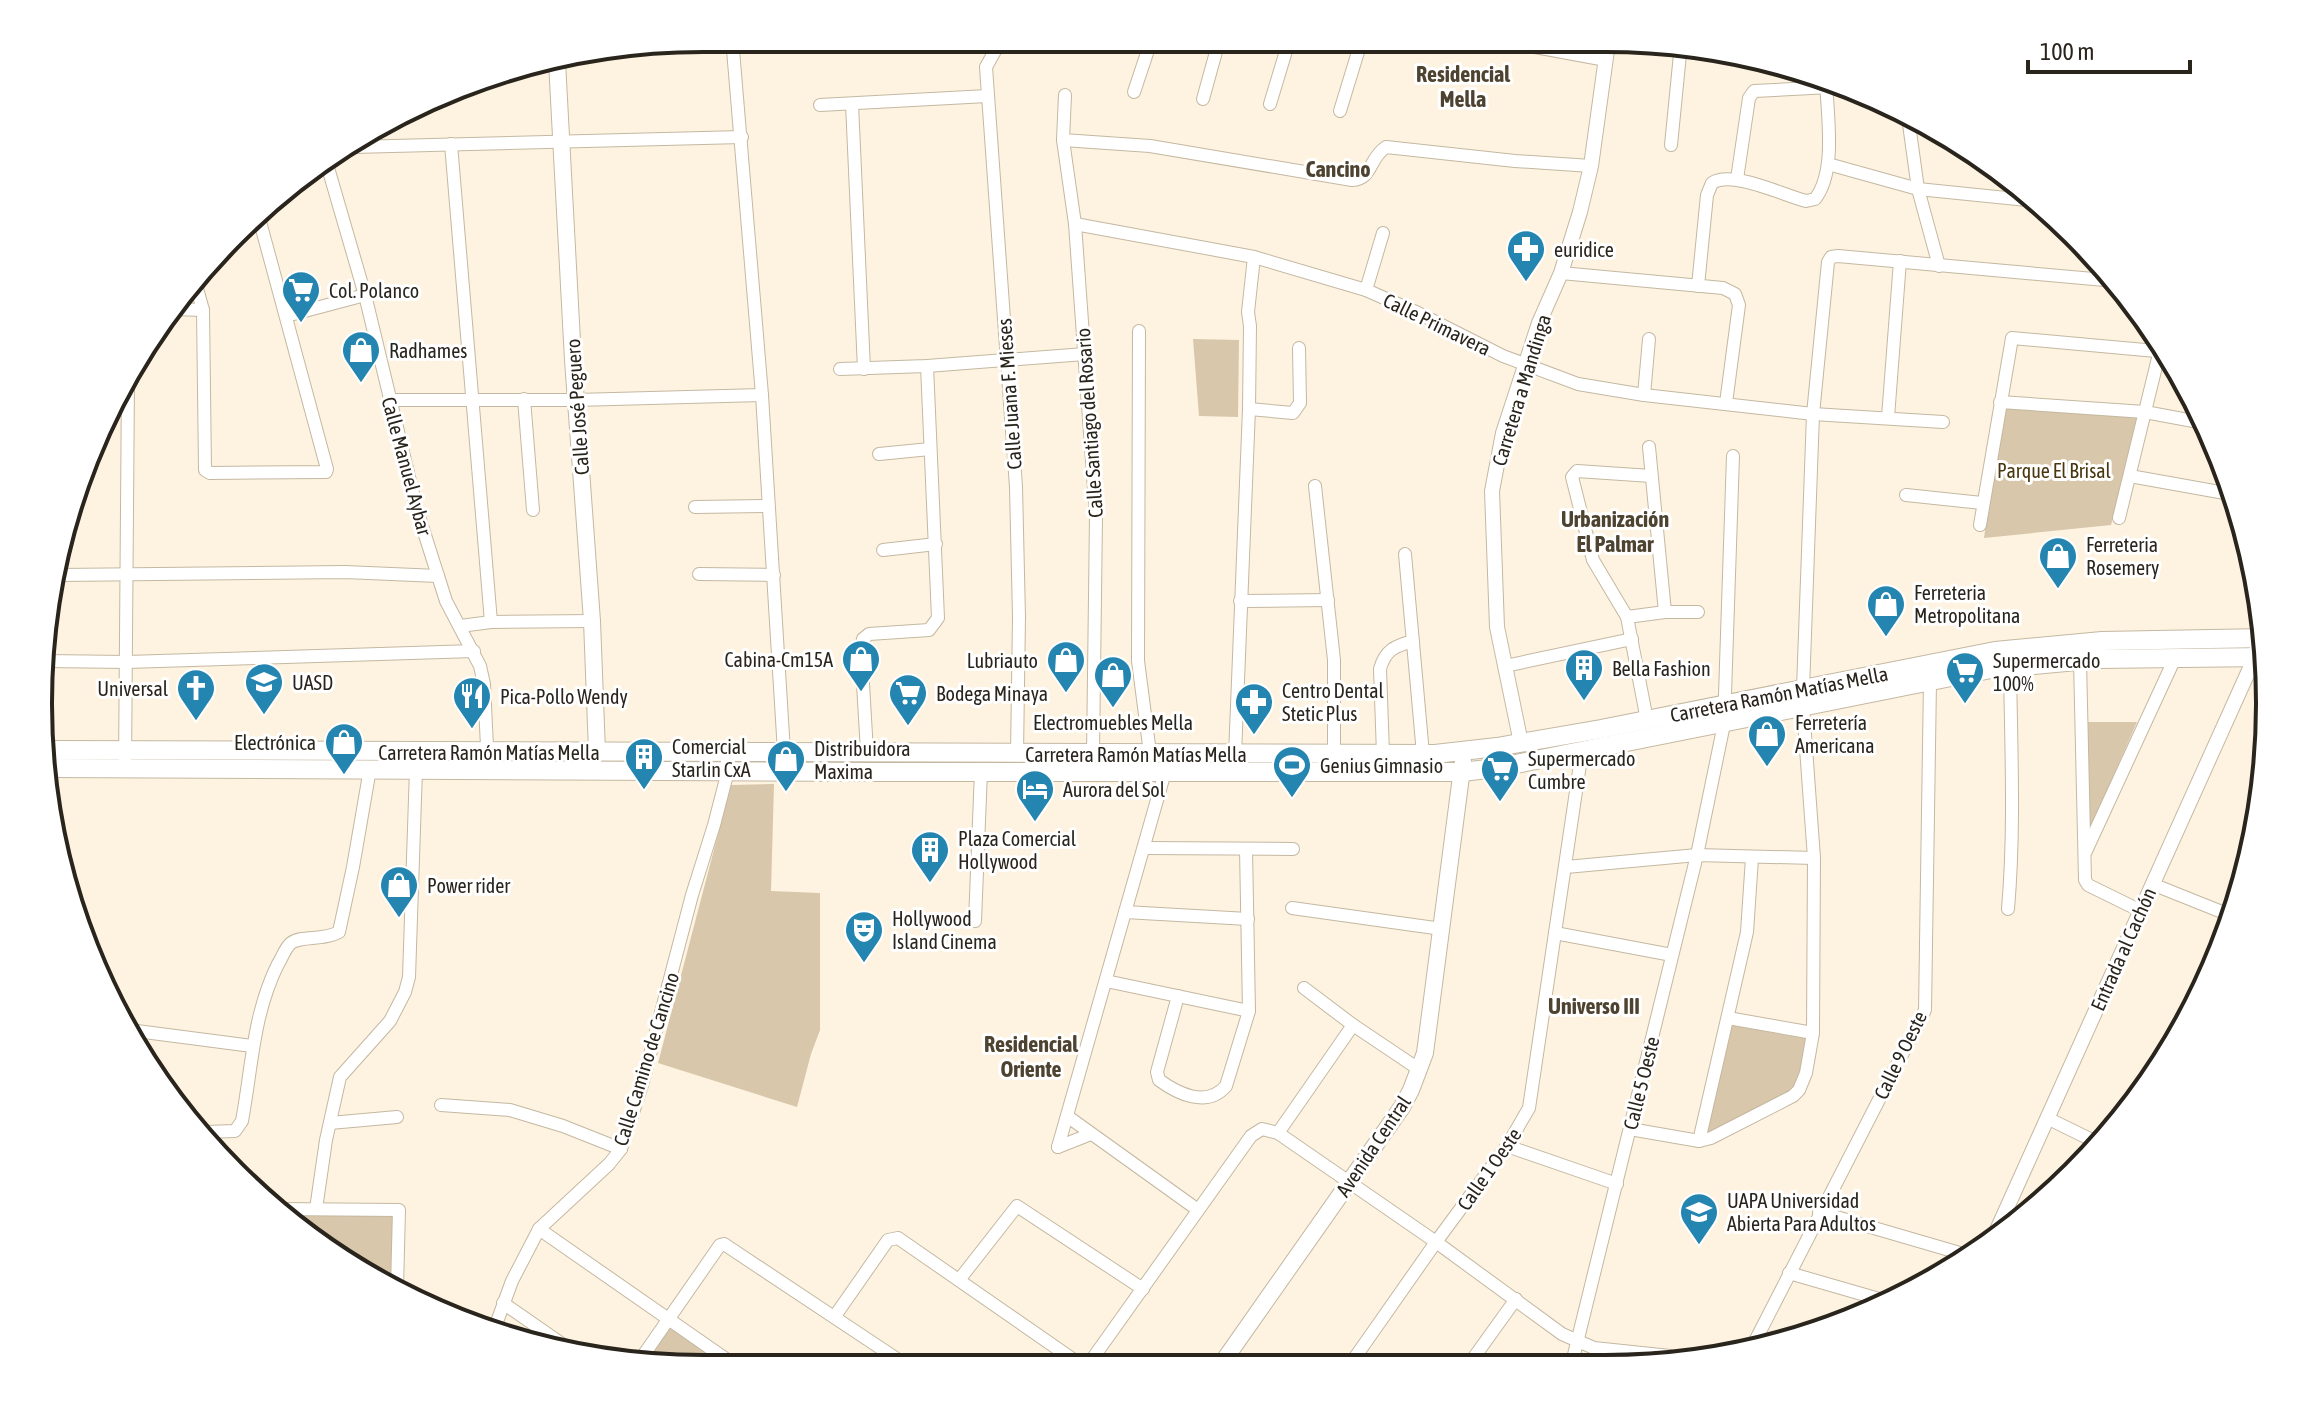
<svg xmlns="http://www.w3.org/2000/svg" width="2308" height="1407" font-family="'Asap Condensed',sans-serif">
	<style>
		.green { fill: #d8c7aa }
		.lines { fill: none; stroke-linecap: round; stroke-linejoin: round }
		.minor-casing { stroke: #c4b8a1; stroke-width: 14 }
		.tertiary-casing { stroke: #c4b8a1; stroke-width: 16 }
		.secondary-casing { stroke: #c4b8a1; stroke-width: 18 }
		.primary-casing { stroke: #c4b8a1; stroke-width: 20 }
		.minor { stroke: #fff; stroke-width: 12 }
		.tertiary { stroke: #fff; stroke-width: 14 }
		.secondary { stroke: #fff; stroke-width: 16 }
		.primary { stroke: #fff; stroke-width: 18 }
		.labels { text-anchor: middle; dominant-baseline: central; stroke-width: 6; stroke-linejoin: round; paint-order: stroke }
		.poi-label { font-size: 20px; fill: #29241c; stroke: #fff; text-anchor: start }
		.street-label { font-size: 20px; fill: #29241c; stroke: #fff }
		.park-label { font-size: 20px; fill: #49360e; stroke: #fff }
		.neighbourhood-label { font-size: 22px; font-weight: bold; fill: #4e4330; stroke: #fff }
		.rim { fill: none; stroke: #29241c; stroke-width: 4 }
	</style>
	<rect width="100%" height="100%" fill="#fef3e1"/>
	<!-- green -->
	<g class="green">
		<path d="M1193,339l46,1 -1,77 -39,-1z"/>
		<path d="M2003,407l135,11 -27,107 -127,13z"/>
		<path d="M2087,722h50l-50,114z"/>
		<path d="M774,784l-3,107 49,2v137l-9,24 -14,53 -139,-44 73,-278z"/>
		<path d="M1731,1025l77,14 -7,47 -98,50z"/>
		<path d="M393,1211l-1,75 -93,-54 -18,-19z"/>
		<path d="M669,1325l56,39 -83,-1z"/>
	</g>
	<g class="lines">
		<defs>
			<g id="minor">
				<path d="M732,38l30,357 22,357"/>
				<path d="M1001,40l-15,27 30,420 3,130 -2,137"/>
				<path d="M1513,43l93,17"/>
				<path d="M1134,92l17,-51"/>
				<path d="M1065,95l-2,45 12,84 21,293 -3,236"/>
				<path d="M1203,99l16,-58"/>
				<path d="M852,104l12,265"/>
				<path d="M1270,104l19,-63"/>
				<path d="M820,105l167,-9"/>
				<path d="M1340,111l21,-69"/>
				<path d="M1908,117l10,72 21,77"/>
				<path d="M1063,140l87,6 202,34c21,-1 16,-21 34,-33l129,14 76,5"/>
				<path d="M451,144l40,478"/>
				<path d="M1671,145l10,-101"/>
				<path d="M353,147l389,-10"/>
				<path d="M326,161l39,134 52,215 29,91 34,65 4,18 4,84"/>
				<path d="M1828,164l90,25 118,12"/>
				<path d="M1737,179l12,-81 5,-7 96,-5"/>
				<path d="M1075,224l179,33 112,33 52,23 85,43 75,28 66,11 169,19 130,8"/>
				<path d="M1561,273l162,15 12,6 4,11 -13,98"/>
				<path d="M196,285l7,25 2,160 5,3 116,-1 1,-3 -68,-251"/>
				<path d="M1698,286l9,-91 5,-12c20,-13 71,12 94,18l9,-2c22,-28 12,-85 11,-119"/>
				<path d="M1366,290l17,-57"/>
				<path d="M173,309l30,1"/>
				<path d="M286,316l79,-21"/>
				<path d="M1139,331l-1,330 12,92"/>
				<path d="M840,369l87,-3 158,-12"/>
				<path d="M1644,395l5,-56"/>
				<path d="M524,399l9,111"/>
				<path d="M389,400h187l186,-5"/>
				<path d="M2000,402l145,10 59,11"/>
				<path d="M1249,409l44,4 7,-10 -1,-55"/>
				<path d="M1888,417l12,-156"/>
				<path d="M1649,447l16,165"/>
				<path d="M879,454l51,-5"/>
				<path d="M2130,476l106,19"/>
				<path d="M1315,486l19,174v94"/>
				<path d="M1906,495l76,8"/>
				<path d="M695,507l73,-1"/>
				<path d="M2119,518l42,-172"/>
				<path d="M1980,525l32,-187 155,14"/>
				<path d="M883,550l53,-6"/>
				<path d="M1405,554l18,200"/>
				<path d="M699,574l75,1"/>
				<path d="M59,575l286,-3 93,4"/>
				<path d="M1240,601l88,-1"/>
				<path d="M1627,617l38,-5h33"/>
				<path d="M460,626l31,-4 101,-1"/>
				<path d="M2080,660l5,220 3,5 53,26"/>
				<path d="M45,661l82,1 347,-11"/>
				<path d="M1505,666l127,-27"/>
				<path d="M1803,689l10,-275 15,-152 3,-5 7,-1 278,25"/>
				<path d="M1647,720l-20,-103 -34,-57 -21,-83 5,-6 74,5"/>
				<path d="M867,752l-6,-102 2,-11 6,-5 60,-4 9,-12 -11,-252"/>
				<path d="M1383,754l-3,-85c5,-19 15,-23 33,-28"/>
				<path d="M1235,755l14,-346 1,-83 -2,-14 6,-55"/>
				<path d="M125,767l3,-388"/>
				<path d="M1144,848l149,1"/>
				<path d="M2086,851l89,-193"/>
				<path d="M1566,867l131,-12 117,3"/>
				<path d="M2152,884l80,32"/>
				<path d="M1292,908l150,21"/>
				<path d="M2008,909c7,-81 3,-162 2,-243"/>
				<path d="M1125,912l123,7"/>
				<path d="M975,921l6,-150"/>
				<path d="M1555,933l117,22"/>
				<path d="M1106,981l143,30"/>
				<path d="M1304,988l49,37 67,45"/>
				<path d="M1178,996l-21,76 2,8c19,14 48,28 67,6l23,-75 -3,-162"/>
				<path d="M1728,1018l85,15"/>
				<path d="M129,1030l123,16"/>
				<path d="M441,1105l69,5 53,16 58,23"/>
				<path d="M1067,1116l131,94"/>
				<path d="M2047,1118l53,26"/>
				<path d="M330,1123l67,-6"/>
				<path d="M1630,1129l69,12 12,-3 82,-42 6,-6 7,-17 7,-40 1,-175 -11,-151"/>
				<path d="M205,1132l30,-1 7,-10c10,-54 11,-107 36,-157 4,-6 7,-16 13,-21 11,-8 32,-2 48,-11l14,-65 17,-98"/>
				<path d="M1278,1133l75,-108"/>
				<path d="M1699,1141l48,-209 5,-74"/>
				<path d="M1507,1146l110,38"/>
				<path d="M1058,1147l109,-382"/>
				<path d="M1058,1147l33,-13"/>
				<path d="M277,1209l122,1 -2,78"/>
				<path d="M316,1209l10,-69 14,-63 50,-56 15,-29 4,-15 7,-208"/>
				<path d="M1819,1212l151,44"/>
				<path d="M539,1229l194,135"/>
				<path d="M1789,1273l97,28"/>
				<path d="M959,1280l58,-74 126,83"/>
				<path d="M503,1303l69,48"/>
				<path d="M428,1306l67,20"/>
				<path d="M835,1316l53,-76 10,-2 183,127"/>
				<path d="M494,1330l18,-49 27,-52 70,-65 12,-15 21,-64 50,-190 22,-70 14,-54 -2,-19"/>
				<path d="M1750,1351l175,-341 5,-329"/>
				<path d="M638,1363l82,-118 4,-1 182,121"/>
				<path d="M1088,1365l163,-229 11,-7 16,4 158,109 126,92 32,14 76,8 13,6"/>
				<path d="M1349,1366l87,-124 71,-96 22,-38 53,-357"/>
				<path d="M1467,1367l49,-68"/>
				<path d="M1571,1367l126,-512 27,-131 9,-268"/>
			</g>
			<g id="tertiary">
				<path d="M1521,743l-24,-116 -5,-136 11,-58 36,-110 22,-50 19,-61 11,-46 17,-123"/>
				<path d="M1992,1241l263,-584 1,-6"/>
			</g>
			<g id="secondary">
				<path d="M557,62l16,298 19,261 5,131"/>
				<path d="M1220,1366l182,-259 9,-17 14,-37 38,-292"/>
			</g>
			<g id="primary">
				<path d="M46,750l1389,4 62,-7 104,-18 394,-78 107,-10 163,-3"/>
				<path d="M49,768l825,4h588l34,-4 495,-99 107,-10 168,-2"/>
			</g>
		</defs>
		<!-- minor casing -->
		<use href="#minor" class="minor-casing"/>
		<!-- tertiary casing -->
		<use href="#tertiary" class="tertiary-casing"/>
		<!-- secondary casing -->
		<use href="#secondary" class="secondary-casing"/>
		<!-- primary casing -->
		<use href="#primary" class="primary-casing"/>
		<!-- minor -->
		<use href="#minor" class="minor"/>
		<!-- tertiary -->
		<use href="#tertiary" class="tertiary"/>
		<!-- secondary -->
		<use href="#secondary" class="secondary"/>
		<!-- primary -->
		<use href="#primary" class="primary"/>
	</g>
	<!-- icons -->
	<defs>
		<symbol id="pharmacy-pin" viewBox="-11 -11 22 30"><path d="M0 17L-7.5 6A9.5 9.5 0 1 1 7.5 6Z" fill="#2385b0" stroke="#fff"/><path d="M-2-6h4v4h4v4h-4v4h-4v-4h-4v-4h4Z" fill="#fff"/></symbol>
		<symbol id="supermarket-pin" viewBox="-11 -11 22 30"><path d="M0 17L-7.5 6A9.5 9.5 0 1 1 7.5 6Z" fill="#2385b0" stroke="#fff"/><path d="M-6-5.5h2.5l.6 2H6L4.5 2H-2.5L-4.4-4H-6ZM-1.5 3.2a1.3 1.3 0 1 0 .1 0ZM3 3.2a1.3 1.3 0 1 0 .1 0Z" fill="#fff"/></symbol>
		<symbol id="shop-pin" viewBox="-11 -11 22 30"><path d="M0 17L-7.5 6A9.5 9.5 0 1 1 7.5 6Z" fill="#2385b0" stroke="#fff"/><path d="M-5-2.5h2.3a2.7 3.5 0 0 1 5.4 0H5L5.5 6h-11ZM-1.5-2.5h3a1.5 2.3 0 0 0-3 0Z" fill="#fff"/></symbol>
		<symbol id="building-pin" viewBox="-11 -11 22 30"><path d="M0 17L-7.5 6A9.5 9.5 0 1 1 7.5 6Z" fill="#2385b0" stroke="#fff"/><path d="M-4-6H4V6H1V3H-1V6H-4ZM-2.5-4.3h1.7v1.8h-1.7ZM.8-4.3h1.7v1.8H.8ZM-2.5-1h1.7V.8h-1.7ZM.8-1h1.7V.8H.8Z" fill="#fff"/></symbol>
		<symbol id="university-pin" viewBox="-11 -11 22 30"><path d="M0 17L-7.5 6A9.5 9.5 0 1 1 7.5 6Z" fill="#2385b0" stroke="#fff"/><path d="M0-5L7-2L0 1L-7-2ZM-4 1L0 2.5L4 1V4Q0 6-4 4Z" fill="#fff"/></symbol>
		<symbol id="church-pin" viewBox="-11 -11 22 30"><path d="M0 17L-7.5 6A9.5 9.5 0 1 1 7.5 6Z" fill="#2385b0" stroke="#fff"/><path d="M-1.2-6h2.4v3.5h3.3v2.4h-3.3V6h-2.4V-.1h-3.3v-2.4h3.3Z" fill="#fff"/></symbol>
		<symbol id="restaurant-pin" viewBox="-11 -11 22 30"><path d="M0 17L-7.5 6A9.5 9.5 0 1 1 7.5 6Z" fill="#2385b0" stroke="#fff"/><path d="M-5-6h1v4h1v-4h1v4h1v-4h1v5L-1.5 .5V6h-2V.5L-5-1ZM5-6V6H3V1.5H1.5Q1.5-4 5-6Z" fill="#fff"/></symbol>
		<symbol id="stadium-pin" viewBox="-11 -11 22 30"><path d="M0 17L-7.5 6A9.5 9.5 0 1 1 7.5 6Z" fill="#2385b0" stroke="#fff"/><path d="M0-5a6.5 5 0 1 0 0 10a6.5 5 0 1 0 0-10ZM-3.5-1.8h7v3.6h-7Z" fill="#fff"/></symbol>
		<symbol id="hotel-pin" viewBox="-11 -11 22 30"><path d="M0 17L-7.5 6A9.5 9.5 0 1 1 7.5 6Z" fill="#2385b0" stroke="#fff"/><path d="M-6-4.5h1.5V1H6V5H4.5V3h-9V5H-6ZM-4 0a1.8 1.8 0 1 1 3.6 0ZM.5 0V-2.5h3Q6-2.5 6 0Z" fill="#fff"/></symbol>
		<symbol id="theatre-pin" viewBox="-11 -11 22 30"><path d="M0 17L-7.5 6A9.5 9.5 0 1 1 7.5 6Z" fill="#2385b0" stroke="#fff"/><path d="M-5-5.5Q0-4 5-5.5V0Q5 5 0 6Q-5 5-5 0ZM-3.3-2.5H-1v1.5H-3.3ZM1-2.5H3.3v1.5H1ZM-2.8 1Q0 5.5 2.8 1Z" fill="#fff"/></symbol>
	</defs>
	<g fill-rule="evenodd">
		<use href="#pharmacy-pin" x="1504" y="227" width="44" height="60"/>
		<use href="#supermarket-pin" x="279" y="268" width="44" height="60"/>
		<use href="#shop-pin" x="339" y="328" width="44" height="60"/>
		<use href="#shop-pin" x="2036" y="534" width="44" height="60"/>
		<use href="#shop-pin" x="1864" y="582" width="44" height="60"/>
		<use href="#shop-pin" x="839" y="637" width="44" height="60"/>
		<use href="#shop-pin" x="1044" y="638" width="44" height="60"/>
		<use href="#building-pin" x="1562" y="646" width="44" height="60"/>
		<use href="#supermarket-pin" x="1943" y="649" width="44" height="60"/>
		<use href="#shop-pin" x="1091" y="653" width="44" height="60"/>
		<use href="#university-pin" x="242" y="660" width="44" height="60"/>
		<use href="#church-pin" x="174" y="666" width="44" height="60"/>
		<use href="#supermarket-pin" x="886" y="671" width="44" height="60"/>
		<use href="#restaurant-pin" x="450" y="674" width="44" height="60"/>
		<use href="#pharmacy-pin" x="1232" y="680" width="44" height="60"/>
		<use href="#shop-pin" x="1745" y="712" width="44" height="60"/>
		<use href="#shop-pin" x="322" y="720" width="44" height="60"/>
		<use href="#building-pin" x="622" y="735" width="44" height="60"/>
		<use href="#shop-pin" x="764" y="737" width="44" height="60"/>
		<use href="#stadium-pin" x="1270" y="743" width="44" height="60"/>
		<use href="#supermarket-pin" x="1478" y="747" width="44" height="60"/>
		<use href="#hotel-pin" x="1013" y="767" width="44" height="60"/>
		<use href="#building-pin" x="908" y="828" width="44" height="60"/>
		<use href="#shop-pin" x="377" y="863" width="44" height="60"/>
		<use href="#theatre-pin" x="842" y="908" width="44" height="60"/>
		<use href="#university-pin" x="1677" y="1190" width="44" height="60"/>
	</g>
	<g class="labels">
		<!-- poi labels -->
		<g class="poi-label">
			<text x="1554" y="249">euridice</text>
			<text x="329" y="290">Col. Polanco</text>
			<text x="389" y="350">Radhames</text>
			<text x="2086" y="544">Ferreteria<tspan x="2086" dy="23">Rosemery</tspan></text>
			<text x="1914" y="592">Ferreteria<tspan x="1914" dy="23">Metropolitana</tspan></text>
			<text x="833" y="659" text-anchor="end">Cabina-Cm15A</text>
			<text x="1038" y="660" text-anchor="end">Lubriauto</text>
			<text x="1993" y="660">Supermercado<tspan x="1993" dy="23">100%</tspan></text>
			<text x="1612" y="668">Bella Fashion</text>
			<text x="292" y="682">UASD</text>
			<text x="168" y="688" text-anchor="end">Universal</text>
			<text x="1282" y="690">Centro Dental<tspan x="1282" dy="23">Stetic Plus</tspan></text>
			<text x="936" y="693">Bodega Minaya</text>
			<text x="500" y="696">Pica-Pollo Wendy</text>
			<text x="1113" y="722" text-anchor="middle">Electromuebles Mella</text>
			<text x="1795" y="722">Ferretería<tspan x="1795" dy="23">Americana</tspan></text>
			<text x="316" y="742" text-anchor="end">Electrónica</text>
			<text x="672" y="746">Comercial<tspan x="672" dy="23">Starlin CxA</tspan></text>
			<text x="814" y="748">Distribuidora<tspan x="814" dy="23">Maxima</tspan></text>
			<text x="1528" y="758">Supermercado<tspan x="1528" dy="23">Cumbre</tspan></text>
			<text x="1320" y="765">Genius Gimnasio</text>
			<text x="1063" y="789">Aurora del Sol</text>
			<text x="958" y="838">Plaza Comercial<tspan x="958" dy="23">Hollywood</tspan></text>
			<text x="427" y="885">Power rider</text>
			<text x="892" y="918">Hollywood<tspan x="892" dy="23">Island Cinema</tspan></text>
			<text x="1727" y="1200">UAPA Universidad<tspan x="1727" dy="23">Abierta Para Adultos</tspan></text>
		</g>
		<!-- street labels -->
		<g class="street-label">
			<text transform="translate(1437 324) rotate(26)">Calle Primavera</text>
			<text transform="translate(1521 390) rotate(-73)">Carretera a Mandinga</text>
			<text transform="translate(1009 394) rotate(-94)">Calle Juana F. Mieses</text>
			<text transform="translate(577 407) rotate(-94)">Calle José Peguero</text>
			<text transform="translate(1089 423) rotate(-94)">Calle Santiago del Rosario</text>
			<text transform="translate(407 466) rotate(75)">Calle Manuel Aybar</text>
			<text transform="translate(1779 694) rotate(-11)">Carretera Ramón Matías Mella</text>
			<text x="489" y="752">Carretera Ramón Matías Mella</text>
			<text x="1136" y="754">Carretera Ramón Matías Mella</text>
			<text transform="translate(2123 949) rotate(-66)">Entrada al Cachón</text>
			<text transform="translate(1900 1055) rotate(-64)">Calle 9 Oeste</text>
			<text transform="translate(646 1059) rotate(-73)">Calle Camino de Cancino</text>
			<text transform="translate(1641 1083) rotate(-76)">Calle 5 Oeste</text>
			<text transform="translate(1373 1146) rotate(-56)">Avenida Central</text>
			<text transform="translate(1489 1169) rotate(-55)">Calle 1 Oeste</text>
		</g>
		<!-- park labels -->
		<g class="park-label">
			<text x="2054" y="470">Parque El Brisal</text>
		</g>
		<!-- neighbourhood labels -->
		<g class="neighbourhood-label">
			<text x="1463" y="74">Residencial<tspan x="1463" dy="25">Mella</tspan></text>
			<text x="1338" y="169">Cancino</text>
			<text x="1615" y="519">Urbanización<tspan x="1615" dy="25">El Palmar</tspan></text>
			<text x="1594" y="1006">Universo III</text>
			<text x="1031" y="1044">Residencial<tspan x="1031" dy="25">Oriente</tspan></text>
		</g>
	</g>
	<!-- crop -->
	<path d="M0 0H2308V1407H0ZM703 52H1605A651 651 0 0 1 2256 703V704A651 651 0 0 1 1605 1355H703A651 651 0 0 1 52 704V703A651 651 0 0 1 703 52Z" fill="#fff" fill-rule="evenodd"/>
	<path class="rim" d="M703 52H1605A651 651 0 0 1 2256 703V704A651 651 0 0 1 1605 1355H703A651 651 0 0 1 52 704V703A651 651 0 0 1 703 52Z"/>
	<!-- scale -->
	<path d="M2028 60v12h162v-12" fill="none" stroke="#29241c" stroke-width="4"/>
	<text x="2040" y="60" font-size="24" fill="#29241c" stroke="#ffffff" stroke-width="6" paint-order="stroke">100 m</text>
</svg>
